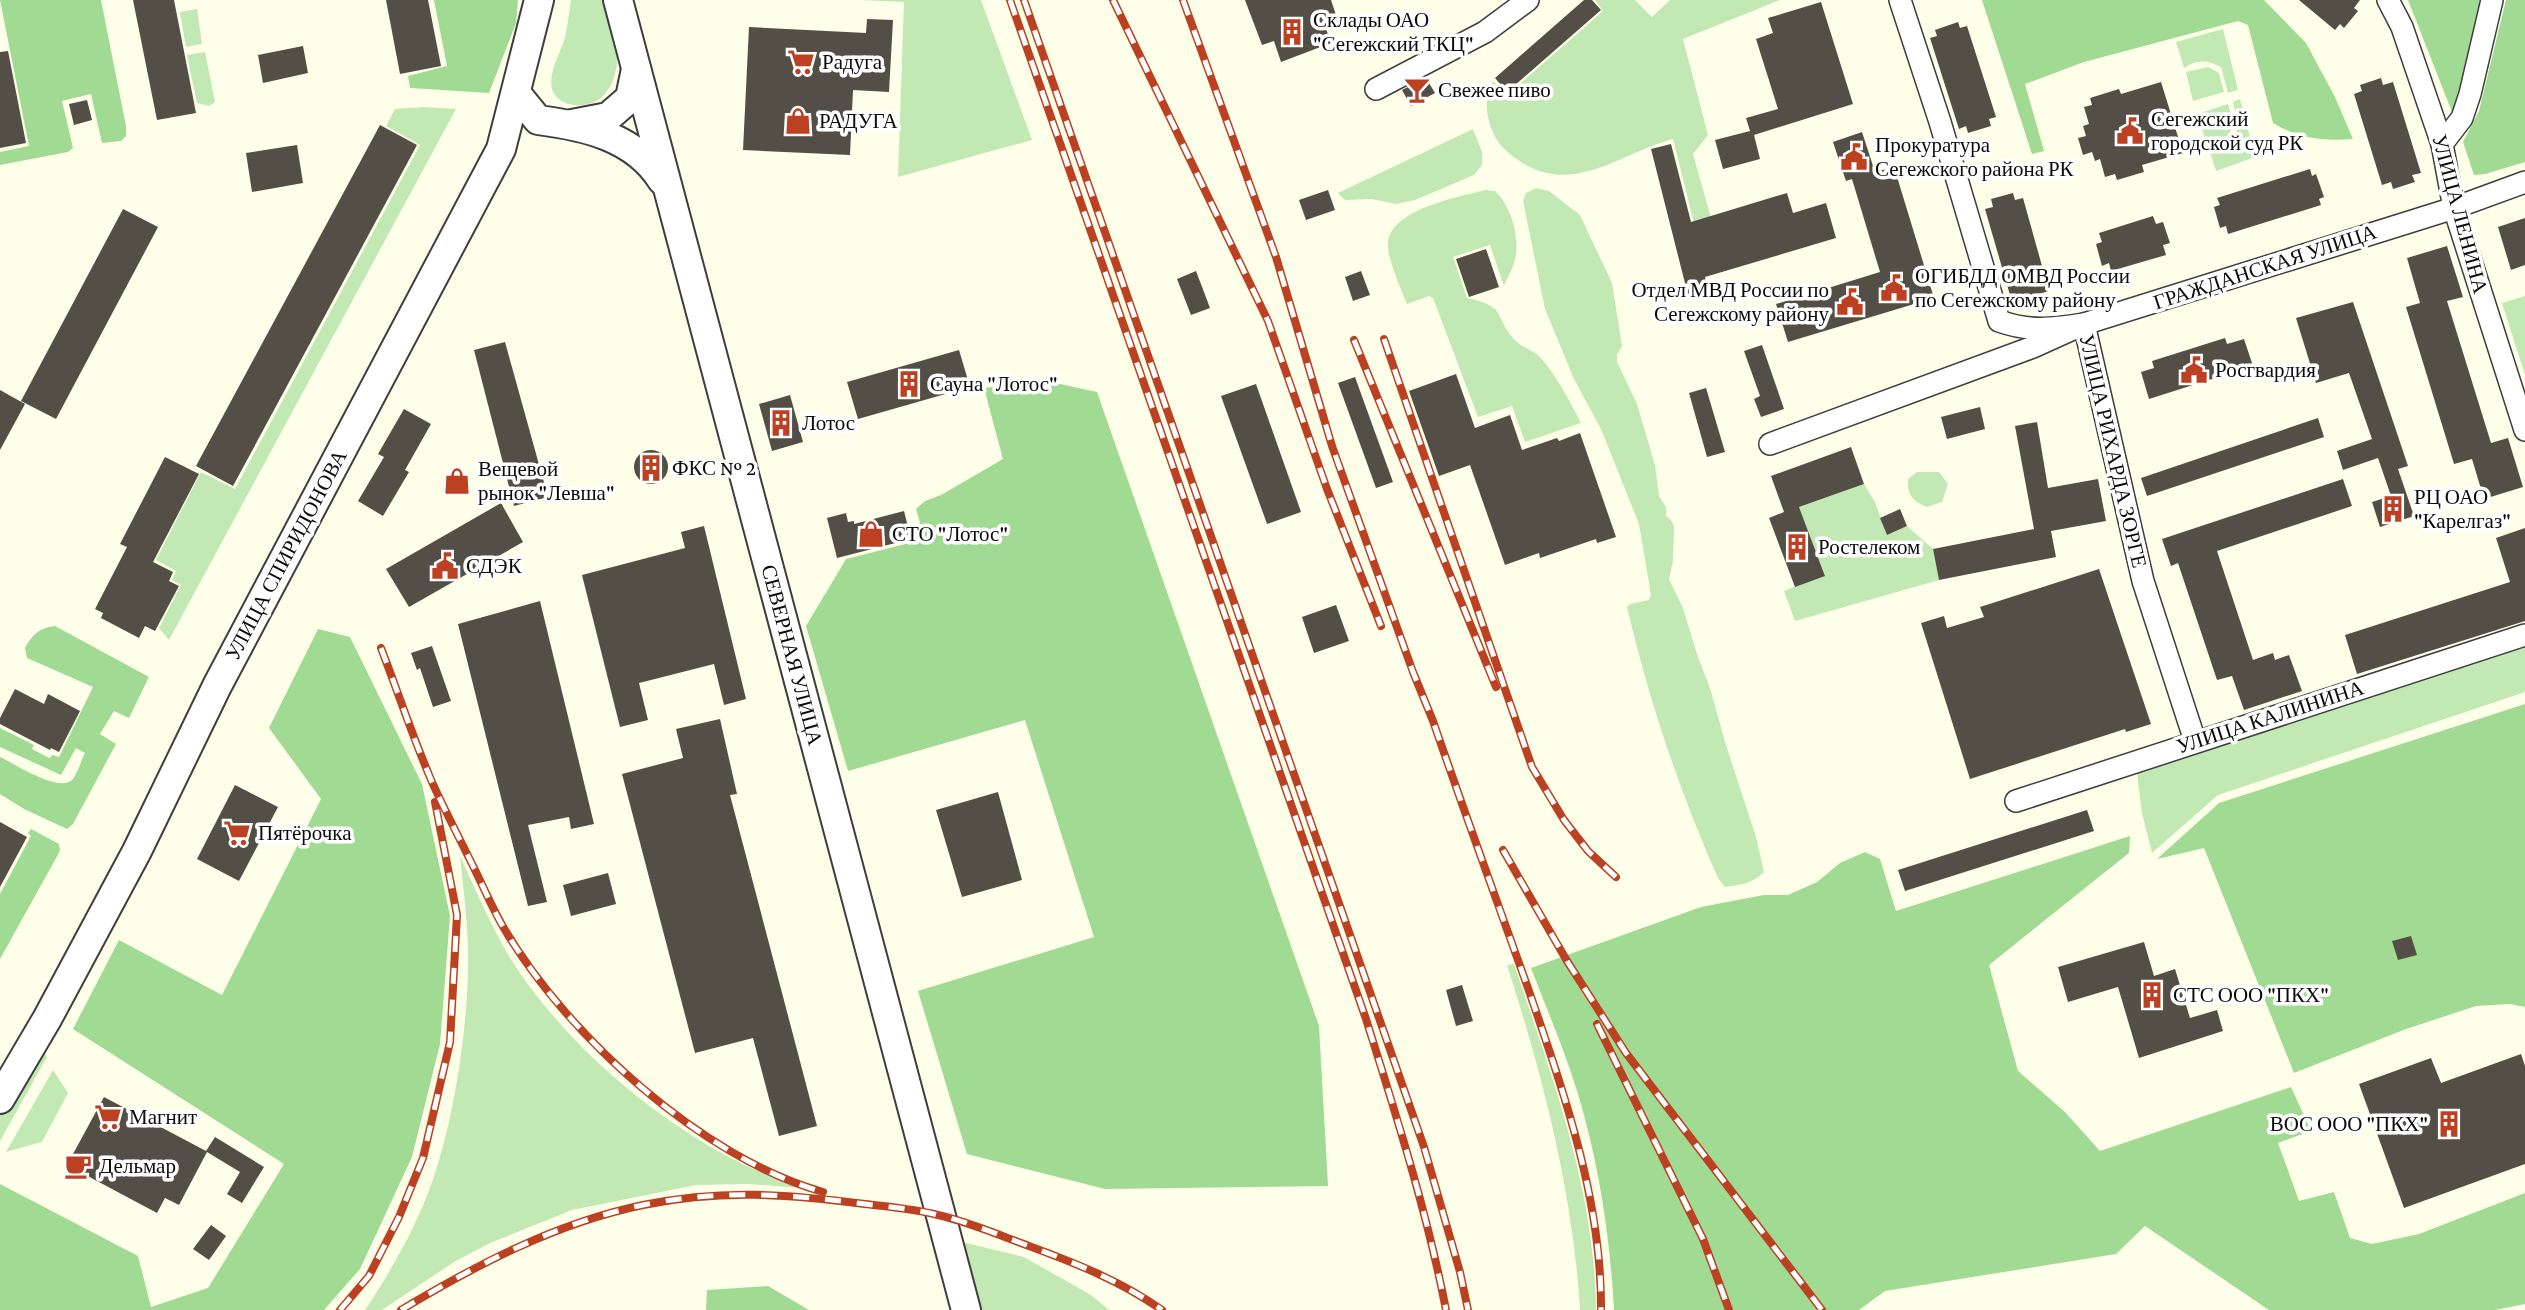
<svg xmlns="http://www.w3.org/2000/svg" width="2525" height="1310" font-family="'Crimson Pro',serif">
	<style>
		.green { fill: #c2e9b3 }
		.forest { fill: #a1da92 }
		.building { fill: #534f47 }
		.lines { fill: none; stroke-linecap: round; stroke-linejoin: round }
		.minor-casing { stroke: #3e3e3e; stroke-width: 24 }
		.tertiary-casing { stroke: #3e3e3e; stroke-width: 32 }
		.minor { stroke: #fff; stroke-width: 21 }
		.tertiary { stroke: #fff; stroke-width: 28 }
		.rail-casing { stroke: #bc4022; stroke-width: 8 }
		.rail { stroke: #fff; stroke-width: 5; stroke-dasharray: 16; stroke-linecap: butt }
		.labels { text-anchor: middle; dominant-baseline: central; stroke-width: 7; stroke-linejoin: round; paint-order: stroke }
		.poi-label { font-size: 21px; fill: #0b0b0b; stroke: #fff; text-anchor: start }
		.street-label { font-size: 21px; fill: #0b0b0b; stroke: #fff }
	</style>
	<rect width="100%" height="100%" fill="#feffe8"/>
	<!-- green -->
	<g class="green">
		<path d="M571,0h33c5,19 15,43 13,63 -1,11 -6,26 -15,34 -13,12 -44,12 -50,-8 -4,-17 9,-36 13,-52 3,-12 4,-25 6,-37z"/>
		<path d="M860,0h121l51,140 -134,37 6,-175z"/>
		<path d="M1595,0h40l17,17 18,-17h110l-97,39 25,96 -15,19 31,110 -18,7 -33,-132c-48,12 -96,55 -147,26 -12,-7 -24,-16 -31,-28 -9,-19 -12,-38 -2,-56l14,14 96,-84z"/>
		<path d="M197,9l5,35 -16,3 -6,-35z"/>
		<path d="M2223,29l15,61 -10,3 -7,-26c-14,-7 -23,-8 -37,1l-8,-26z"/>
		<path d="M205,52l10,50 -6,4 -12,-3 -10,-48z"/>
		<path d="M2208,67l11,6 5,19 -31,9 -7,-29z"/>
		<path d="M2240,99l15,58 -39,14 -8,-25c34,-3 32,-17 25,-44z"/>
		<path d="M2228,104l6,21 -5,10 -23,6 -9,-27z"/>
		<path d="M424,107l32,2 -287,531 -10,-12 22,-43 -9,-5 4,-9 -20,-11 45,-88 34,17 185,-344 -34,-19 9,-17z"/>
		<path d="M1473,129l9,23v13l-8,10 -59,25 -19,4 -25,-5 -26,1 -7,-7z"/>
		<path d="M1536,188l13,3 31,24 32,68 10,63 -5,9v7l20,42 18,61 4,31 7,11v9l5,4 3,6 -1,35 -4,18 14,29 15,49 12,31 15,54 31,95 8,35c-11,11 -23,13 -39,15l-7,-9c-39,-88 -69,-177 -91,-271l3,-3 19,-4 2,-5 -12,-71 -38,-95 -27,-50 -29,-70 -22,-108 3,-8z"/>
		<path d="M1485,190l10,1c15,14 24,43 21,63 -1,11 -8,22 -12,32l-14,-41 -37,12 14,41c43,9 25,19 50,44 7,6 17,9 23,15 16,18 30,44 41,66l-56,19 -13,-36 -34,11 -45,-119 -4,-2 -22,8c-6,-14 -18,-43 -19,-57 -3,-37 71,-50 97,-57z"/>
		<path d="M2525,296v79l-23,-72z"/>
		<path d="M1917,472h22l9,12 -6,18 -15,5c-15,-6 -20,-12 -19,-28z"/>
		<path d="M1864,484l11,18 12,33 20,-9 26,23 6,31 -144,41 -11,-30 41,-16 -26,-68z"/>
		<path d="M2525,643v49l-307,103 -66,58 -10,-40 -5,-40 4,-4z"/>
		<path d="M460,856c16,35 32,72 52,105 51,80 141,158 225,200 20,11 43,18 64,27l-53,-4 -52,1 -124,25 -82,33 -36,19 -72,48h-17c21,-31 45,-73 59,-107 29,-67 46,-184 44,-257 -1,-30 -5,-60 -8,-90z"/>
		<path d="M1514,964c38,112 81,226 82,346h-16c-7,-118 -37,-233 -73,-345z"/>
		<path d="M39,1040l8,17 -47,84v-65z"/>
		<path d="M53,1070l15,23 -26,49 -36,10z"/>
		<path d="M954,1240l70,17 67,38 18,15h-137z"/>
	</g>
	<!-- forest -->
	<g class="forest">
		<path d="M0,0h101l25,126v10l-5,5 -19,2 -11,-49 -29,7 11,47 -5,4 -68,13v-13l29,-6z"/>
		<path d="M434,0h84l-2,23 -27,70 -79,-5 -2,-12 39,-10z"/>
		<path d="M1982,0h282l42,43 29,54 18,42c-29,2 -54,0 -80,-16l-25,-98 -10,-4 -154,41 -59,22 19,67 -12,3z"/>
		<path d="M2408,0h72l-18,79 -10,33z"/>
		<path d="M2506,0h19v162l-40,12 -11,1 -11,-33 16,-31z"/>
		<path d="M1046,381l51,11 222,634 9,160 -223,3 -138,-35 -49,-163 176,-54 -69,-217 -177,51 -42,-145 40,-67 71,-18 -4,-12 7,-6 -4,-14 9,-8 16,-6 62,-36 -19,-71z"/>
		<path d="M55,626l94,51 -20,41 -15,-7 -14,23 16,10 -43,80 -6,5 -43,-20 -24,-15v-37c15,7 60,37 73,22 5,-7 8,-18 12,-26l-9,-5 -15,27 -61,-28v-19l34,17 -2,4 17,9 4,-3 6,2 34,-70 -66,-29 -2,-10c8,-14 14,-20 30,-22z"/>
		<path d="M318,629l32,8 72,147 28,132 -10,128 -28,113 -52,112 -36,41h-324v-126l138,72 13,51 57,-19 76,-124 -211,-135 46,-89 103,55 99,-196 -52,-71z"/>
		<path d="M2525,704v303l-15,-3 -34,2 -70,23 -112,44 -90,-225 -47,11 62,-56z"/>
		<path d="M31,829l28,15 1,7 -60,108v-65l31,-58 -3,-3z"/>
		<path d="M2130,836l-1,17 -140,112 29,106 47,41 35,39 191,-64 20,44 -33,12 21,58 35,-9 16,46 22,6 47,-10 106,-41v111l-30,6h-226l-124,-84 -29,28 -231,37 -26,19h-245c-4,-73 -15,-146 -36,-216 -13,-43 -31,-84 -47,-126l170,-61 63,-12h24l29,-13 23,-19 25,-11 15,7 16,52z"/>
		<path d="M768,1286l41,24h-103l1,-20z"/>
	</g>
	<!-- building -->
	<g class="building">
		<path d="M133,0h41l22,113 -39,7z"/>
		<path d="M386,0h42l13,66 -41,8z"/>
		<path d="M1245,0h86l6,18 -13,5 7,20 -50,19 -7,-21 -12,4z"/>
		<path d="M1584,0h8l9,10 -94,82 -12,-14z"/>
		<path d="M2299,0h61l-6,8 4,3 -14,17 -4,-4 -5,6z"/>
		<path d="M1821,2l32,102 -99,31 6,24 -37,10 -8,-29 35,-9 -4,-13 32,-9 -22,-70 17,-6 -5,-15z"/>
		<path d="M867,19l26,1 -4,72 -36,-2 -3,65 -107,-5 6,-123 117,6z"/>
		<path d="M1958,22l2,6 7,-2 29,91 -7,2 2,7 -23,7 -2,-7 -7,3 -29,-91 7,-2 -2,-6z"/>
		<path d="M303,46l5,27 -45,10 -5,-28z"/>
		<path d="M8,51l18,92 -26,5v-96z"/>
		<path d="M1426,78l9,15 -24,13 -9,-16z"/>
		<path d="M2381,78l2,7 10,-3 28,91 -9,2 3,7 -22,7 -2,-7 -9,3 -28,-91 8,-3 -2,-6z"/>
		<path d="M2161,82l22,71 -41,12 2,7 -27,8 -2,-6 -10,3 -5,-18 -5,2 -3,-9 -9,3 -5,-17 8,-2 -3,-10 6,-2 -5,-17 8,-2 -2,-7 29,-9 2,5z"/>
		<path d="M87,100l5,20 -18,5 -5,-21z"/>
		<path d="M380,125l37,20 -184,341 -37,-20z"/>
		<path d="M1862,132l13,40 19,-5 40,131 -146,44 -12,-38 104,-32 -28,-93 -6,2 -13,-39z"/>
		<path d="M1671,144l20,78 96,-29 6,20 33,-10 10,35 -131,39 3,13 -20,5 -37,-146z"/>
		<path d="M297,145l6,38 -51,9 -6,-39z"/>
		<path d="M2310,169l2,7 4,-2 8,23 -5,2 2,6 -93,29 -2,-8 -6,2 -6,-21 6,-2 -3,-7z"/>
		<path d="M1328,190l7,20 -29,10 -7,-20z"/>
		<path d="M2013,193l2,7 8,-2 26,93 -37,11 -27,-93 8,-2 -2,-8z"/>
		<path d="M123,209l35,18 -102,192 -35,-18z"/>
		<path d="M2153,216l3,8 7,-2 7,21 -7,2 3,10 -55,16 -2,-8 -7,3 -6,-22 6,-2 -3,-9z"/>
		<path d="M2525,218v47l-14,5 -13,-43z"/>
		<path d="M2447,246l16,51 -16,4 44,142 17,-5 15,49 -39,12 -12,-40 -18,5 -48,-157 14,-4 -13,-45z"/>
		<path d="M1486,249l13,38 -30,10 -13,-38z"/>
		<path d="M1196,271l14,37 -19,7 -14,-36z"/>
		<path d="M1361,271l9,24 -17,6 -8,-24z"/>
		<path d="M2353,302l55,164 -10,3 16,47 -34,11 -8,-25 19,-6 -13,-38 -35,12 -6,-19 35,-12 -23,-66 -33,10 -20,-65z"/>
		<path d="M2225,338l2,6 17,-5 9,27 -104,33 -8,-27 13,-4 -2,-7z"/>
		<path d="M505,342l43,155 -34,9 -40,-156z"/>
		<path d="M1762,345l22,64 -23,8 -7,-18 6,-3 -16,-45z"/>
		<path d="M959,350l11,37 -112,32 -11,-37z"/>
		<path d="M1456,374l19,54 35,-13 12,35 35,-12 2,3 21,-8 36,104 -19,6 -1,-4 -56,19 -1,-5 -34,12 -35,-100 -31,11 -30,-85z"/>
		<path d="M1355,377l38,105 -17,6 -38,-105z"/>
		<path d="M1256,384l45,128 -34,12 -46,-128z"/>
		<path d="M1706,388l19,64 -18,5 -18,-64z"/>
		<path d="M0,390l25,14 -25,46z"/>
		<path d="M790,395l13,47 -31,9 -13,-47z"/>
		<path d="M1980,407l5,22 -38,10 -6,-22z"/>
		<path d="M404,409l27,15 -26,46 4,2 -26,44 -25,-15 26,-44 -6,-3z"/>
		<path d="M2318,418l6,19 -177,59 -6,-18z"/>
		<path d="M2037,422l11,66 50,-9 8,42 -55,10 5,26 -117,23 -6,-31 101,-20 -19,-103z"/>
		<path d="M1851,447l13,37 -65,23 26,69 -30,11 -26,-69 15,-6 -13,-36z"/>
		<circle cx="651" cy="467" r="17"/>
		<path d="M165,457l34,17 -46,88 20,10 -4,9 10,5 -24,45 -10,-5 -6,12 -38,-20 2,-5 -8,-4 32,-62 -7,-3z"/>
		<path d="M2343,479l9,27 -135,45 36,109 20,-7 2,7 14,-5 13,36 -58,19 -12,-34 -15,4 -39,-117 -7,3 -9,-27z"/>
		<path d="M501,503l22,39 -114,65 -23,-38z"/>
		<path d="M1900,509l7,17 -20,9 -7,-17z"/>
		<path d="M904,511l7,28 -74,19 -10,-40 19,-5 2,9 6,-1v3z"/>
		<path d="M704,526l42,173 -22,6 -10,-41 -75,19 9,37 -28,7 -38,-152 103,-27 -4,-16z"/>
		<path d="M2525,528v93l-168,53 -12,-39 165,-53 -14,-44z"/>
		<path d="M2099,569l52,155 -25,8 -1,-3 -155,50 -49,-156 23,-7 3,12 37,-11 -4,-10z"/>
		<path d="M540,601l54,223 -23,5 -2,-12 -41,8 19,77 -19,4 -70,-282z"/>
		<path d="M1336,605l13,36 -35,12 -12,-36z"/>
		<path d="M432,646l19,55 -18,6 -13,-39 -3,2 -6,-17z"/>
		<path d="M15,689l29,15 4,-10 32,17 -21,41 -8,-4 -1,2 -50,-26v-6z"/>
		<path d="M720,719l17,75 -7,1 87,331 -38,10 -26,-98 -58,15 -73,-279 61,-16 -7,-29z"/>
		<path d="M235,785l43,22 -39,74 -42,-22z"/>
		<path d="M998,792l24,88 -60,17 -26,-87z"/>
		<path d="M2087,810l7,21 -189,60 -7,-21z"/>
		<path d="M0,822l27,15 -27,50z"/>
		<path d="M608,873l8,31 -45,12 -8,-31z"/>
		<path d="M2411,936l6,19 -19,5 -6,-19z"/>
		<path d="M2144,942l10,34 21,-7 15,49 27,-8 6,21 -84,27 -21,-71 -50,15 -10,-35z"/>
		<path d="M1462,985l11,36 -17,5 -10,-36z"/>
		<path d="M2521,1054l4,12v98l-121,44 -45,-124 72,-26 10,25z"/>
		<path d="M104,1097l102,54 9,-14 49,30 -22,36 -15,-9 13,-22 -33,-20 -28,53 -14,-7 -8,15 -90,-48z"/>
		<path d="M211,1225l15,11 -17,24 -16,-11z"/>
	</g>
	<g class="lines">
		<defs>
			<g id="minor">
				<path d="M1900,0l40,122 59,199c31,11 52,8 85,3l59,257 52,160"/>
				<path d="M2388,0l14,27 40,117 12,64 71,222"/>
				<path d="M1376,89l109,-57 43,-32"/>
				<path d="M2442,144l20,-26 8,-24 22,-94"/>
				<path d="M1770,444l263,-97 51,-23 370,-116 71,-26"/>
				<path d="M2016,801l509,-166"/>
			</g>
			<g id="tertiary">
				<path d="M618,0l348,1310"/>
				<path d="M516,93l22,27c47,6 97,17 124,60"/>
				<path d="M572,124l36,-7 22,-19 6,-29"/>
				<path d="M0,1099l47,-80 90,-168 80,-165 284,-537 38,-149"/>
			</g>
		</defs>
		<!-- minor casing -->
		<use href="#minor" class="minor-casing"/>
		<!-- tertiary casing -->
		<use href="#tertiary" class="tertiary-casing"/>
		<!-- minor -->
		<use href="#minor" class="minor"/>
		<!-- tertiary -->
		<use href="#tertiary" class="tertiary"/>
		<defs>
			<g id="rail">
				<path d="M1010,0l356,1019c30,96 61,192 80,291"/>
				<path d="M1024,0l400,1147 36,125 8,38"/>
				<path d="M1113,0l155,321 59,168 54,137"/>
				<path d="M1183,0l93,257 56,189 81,226 20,49c31,90 64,180 96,270 35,102 73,209 72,319"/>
				<path d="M1384,339l148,428 32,53 24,31 28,26"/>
				<path d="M1354,340l142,347"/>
				<path d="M381,648c17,44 32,90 51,134 13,29 28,57 42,86 10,20 19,42 31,62 63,106 197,228 318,262"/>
				<path d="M1503,850l64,111 59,92 196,257"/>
				<path d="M1597,1024l106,215 26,71"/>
				<path d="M340,1310l29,-34 30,-59 24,-59 27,-116 7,-127 -22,-113"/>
				<path d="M401,1310c75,-45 155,-87 242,-105 79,-16 143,-11 222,-1 24,3 49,5 73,11 31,7 61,20 91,31 46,17 92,35 133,64"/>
			</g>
		</defs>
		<!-- rail casing -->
		<use href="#rail" class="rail-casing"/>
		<!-- rail -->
		<use href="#rail" class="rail"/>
	</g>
	<!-- icons -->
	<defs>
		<symbol id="building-bare" viewBox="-9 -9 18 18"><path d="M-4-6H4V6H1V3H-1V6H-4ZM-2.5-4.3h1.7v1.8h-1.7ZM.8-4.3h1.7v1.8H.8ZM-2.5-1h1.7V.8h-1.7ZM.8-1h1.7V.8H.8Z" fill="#bc4022" stroke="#fff" stroke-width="2.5" paint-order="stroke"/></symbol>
		<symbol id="supermarket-bare" viewBox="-9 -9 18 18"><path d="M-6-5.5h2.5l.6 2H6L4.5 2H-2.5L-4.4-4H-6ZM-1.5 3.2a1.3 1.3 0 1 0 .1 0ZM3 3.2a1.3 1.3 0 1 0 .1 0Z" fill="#bc4022" stroke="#fff" stroke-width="2.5" paint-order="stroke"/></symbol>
		<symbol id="bar-bare" viewBox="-9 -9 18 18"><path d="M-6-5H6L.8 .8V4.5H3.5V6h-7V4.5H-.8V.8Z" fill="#bc4022" stroke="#fff" stroke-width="2.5" paint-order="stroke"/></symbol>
		<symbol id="shop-bare" viewBox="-9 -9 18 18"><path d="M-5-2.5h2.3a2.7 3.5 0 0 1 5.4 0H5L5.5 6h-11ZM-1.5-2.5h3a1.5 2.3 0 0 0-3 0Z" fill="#bc4022" stroke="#fff" stroke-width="2.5" paint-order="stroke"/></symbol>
		<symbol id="civic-bare" viewBox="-9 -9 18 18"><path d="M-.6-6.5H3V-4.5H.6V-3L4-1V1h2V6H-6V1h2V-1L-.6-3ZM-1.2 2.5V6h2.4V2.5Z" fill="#bc4022" stroke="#fff" stroke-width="2.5" paint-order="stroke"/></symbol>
		<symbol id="cafe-bare" viewBox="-9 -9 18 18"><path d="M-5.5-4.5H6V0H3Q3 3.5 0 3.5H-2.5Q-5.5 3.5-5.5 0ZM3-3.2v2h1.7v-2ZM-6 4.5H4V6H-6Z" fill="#bc4022" stroke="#fff" stroke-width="2.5" paint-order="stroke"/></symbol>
	</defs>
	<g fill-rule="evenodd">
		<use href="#building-bare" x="1273" y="13" width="38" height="38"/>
		<use href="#supermarket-bare" x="782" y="43" width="38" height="38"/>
		<use href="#bar-bare" x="1398" y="71" width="38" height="38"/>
		<use href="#shop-bare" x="779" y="102" width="38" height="38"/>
		<use href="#civic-bare" x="2111" y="112" width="38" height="38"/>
		<use href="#civic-bare" x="1835" y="138" width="38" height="38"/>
		<use href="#civic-bare" x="1875" y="269" width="38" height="38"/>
		<use href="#civic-bare" x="1831" y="283" width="38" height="38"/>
		<use href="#civic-bare" x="2175" y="351" width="38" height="38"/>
		<use href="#building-bare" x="890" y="365" width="38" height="38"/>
		<use href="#building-bare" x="762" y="404" width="38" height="38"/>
		<use href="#building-bare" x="632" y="449" width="38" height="38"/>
		<use href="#shop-bare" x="438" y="462" width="38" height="38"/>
		<use href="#building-bare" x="2374" y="490" width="38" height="38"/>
		<use href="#shop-bare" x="852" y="515" width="38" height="38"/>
		<use href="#building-bare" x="1778" y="528" width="38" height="38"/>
		<use href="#civic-bare" x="426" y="547" width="38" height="38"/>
		<use href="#supermarket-bare" x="218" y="814" width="38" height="38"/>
		<use href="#building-bare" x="2133" y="976" width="38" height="38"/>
		<use href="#supermarket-bare" x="89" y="1098" width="38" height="38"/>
		<use href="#building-bare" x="2430" y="1105" width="38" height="38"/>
		<use href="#cafe-bare" x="59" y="1147" width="38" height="38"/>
	</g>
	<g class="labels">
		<!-- poi labels -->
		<g class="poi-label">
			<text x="1313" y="20">Склады ОАО<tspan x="1313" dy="24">"Сегежский ТКЦ"</tspan></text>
			<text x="822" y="62">Радуга</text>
			<text x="1438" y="90">Свежее пиво</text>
			<text x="2151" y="119">Сегежский<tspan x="2151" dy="24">городской суд РК</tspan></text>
			<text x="819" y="121">РАДУГА</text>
			<text x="1875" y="145">Прокуратура<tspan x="1875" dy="24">Сегежского района РК</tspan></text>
			<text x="1915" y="276">ОГИБДД ОМВД России<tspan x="1915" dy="24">по Сегежскому району</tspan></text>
			<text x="1829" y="290" text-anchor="end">Отдел МВД России по<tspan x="1829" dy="24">Сегежскому району</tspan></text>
			<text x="2215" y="370">Росгвардия</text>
			<text x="930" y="384">Сауна "Лотос"</text>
			<text x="802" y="423">Лотос</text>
			<text x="672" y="468">ФКС № 2</text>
			<text x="478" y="469">Вещевой<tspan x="478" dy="24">рынок "Левша"</tspan></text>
			<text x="2414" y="497">РЦ ОАО<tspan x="2414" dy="24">"Карелгаз"</tspan></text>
			<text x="892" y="534">СТО "Лотос"</text>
			<text x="1818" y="547">Ростелеком</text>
			<text x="466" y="566">СДЭК</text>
			<text x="258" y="833">Пятёрочка</text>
			<text x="2173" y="995">СТС ООО "ПКХ"</text>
			<text x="129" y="1117">Магнит</text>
			<text x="2428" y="1124" text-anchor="end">ВОС ООО "ПКХ"</text>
			<text x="99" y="1166">Дельмар</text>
		</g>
		<!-- street labels -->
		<g class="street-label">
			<text transform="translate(2460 214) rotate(75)">УЛИЦА ЛЕНИНА</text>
			<text transform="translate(2265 267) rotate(-18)">ГРАЖДАНСКАЯ УЛИЦА</text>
			<text transform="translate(2113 451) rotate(77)">УЛИЦА РИХАРДА ЗОРГЕ</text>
			<text transform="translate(286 555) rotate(-62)">УЛИЦА СПИРИДОНОВА</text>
			<text transform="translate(792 655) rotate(75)">СЕВЕРНАЯ УЛИЦА</text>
			<text transform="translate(2270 717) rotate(-18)">УЛИЦА КАЛИНИНА</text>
		</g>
	</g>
</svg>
